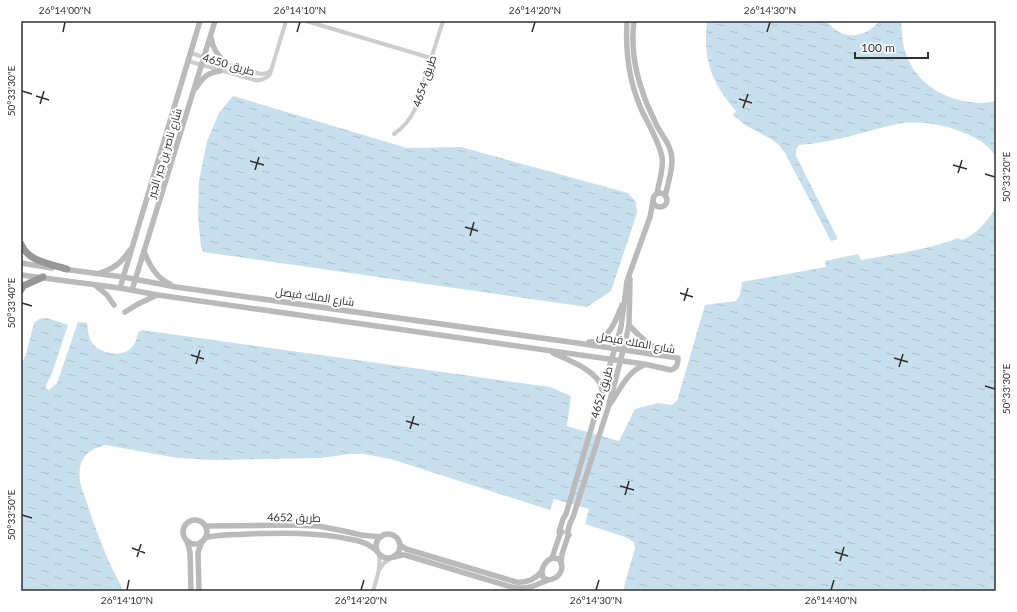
<svg xmlns="http://www.w3.org/2000/svg" width="1017" height="612" font-family="Lato,Cairo,sans-serif">
	<style>
		.water { fill: url(#water-ripples) }
		.lines { fill: none; stroke-linecap: round; stroke-linejoin: round }
		.street { stroke: #cdcdcd; stroke-width: 4 }
		.secondary { stroke: #bababa; stroke-width: 5.5 }
		.highway { stroke: #979797; stroke-width: 7 }
		.ticks { fill: none; stroke: #303030; stroke-width: 1.5 }
		.labels { text-anchor: middle; dominant-baseline: central; stroke-width: 4; stroke-linejoin: round; paint-order: stroke }
		.street-label { font-size: 11px; fill: #303030; stroke: #fff }
		.neatline { fill: none; stroke: #303030; stroke-width: 1.5 }
		.ticks-label { font-size: 10px; text-anchor: middle; fill: #303030 }
	</style>
	<defs>
		<pattern id="water-ripples" width="26" height="14" patternUnits="userSpaceOnUse"><rect width="26" height="14" fill="#c8e0ee"/><path d="M2 4q2-2 4 0t4 0M15 11q2-2 4 0t4 0" fill="none" stroke="#acc0cc"/></pattern>
	</defs>
	<rect width="100%" height="100%" fill="#fff"/>
	<!-- water -->
	<g class="water">
		<path d="M707,21h120c13,20 39,18 52,0h22c1,9 1,19 3,27 8,29 31,47 59,53 10,2 22,3 33,0v57c-6,-12 -16,-18 -27,-23 -22,-10 -48,-15 -72,-11 -20,4 -39,11 -59,15 -13,3 -26,5 -39,6l-3,5v6l42,83 -7,2 -46,-88 -6,-8 -8,-6 -26,-14 -12,-10 3,-4c-25,-29 -33,-51 -29,-90z"/>
		<path d="M233,96l174,52 54,-1 167,46 8,9 1,11 -26,78 -24,16 -384,-55 -2,-6 -3,-28 1,-37 8,-40 12,-28z"/>
		<path d="M996,208v383h-373l12,-43 -1,-6 -9,-5 -40,-13 4,-15 -35,-10 -4,11 -156,-50 -19,-4 -12,-2h-13l-29,4 -106,2 -38,-2 -71,-13c-13,3 -24,9 -26,23 -2,11 2,22 6,32 7,22 16,46 25,66 4,8 9,16 12,25h-102v-226l5,-11 8,-31 5,-4 8,-1 21,7 -17,51 -5,9v4l3,1 8,-7 21,-61 9,1c1,7 1,15 6,21 8,10 30,14 39,3 4,-4 5,-10 6,-15l4,-2 408,57 21,9 -4,30 52,15 16,-32 23,-6 14,2 5,-4 28,-96 31,-4 4,-6 2,-13 84,-15 -1,-6 33,-7 3,6c33,-6 67,-10 97,-22l4,2c15,-6 25,-19 34,-32z"/>
	</g>
	<g class="lines">
		<!-- street -->
		<g class="street">
			<path d="M306,21l125,37"/>
			<path d="M191,53l37,12 33,9 6,-1 4,-3"/>
			<path d="M188,61l67,19c7,1 11,-1 15,-6l16,-53"/>
			<path d="M394,134c10,-7 16,-14 21,-25l28,-88"/>
			<path d="M380,569l4,-6 7,-5"/>
			<path d="M373,591c4,-13 8,-24 6,-37"/>
		</g>
		<!-- secondary -->
		<g class="secondary">
			<path d="M627,21c-2,32 2,61 15,90 7,14 17,31 20,46 2,11 -3,25 -5,36"/>
			<path d="M634,21c-3,24 1,50 9,72 3,11 9,21 13,31 6,12 16,22 16,36 0,12 -4,24 -7,36"/>
			<path d="M211,38c2,12 8,20 17,27"/>
			<path d="M196,88c7,-11 11,-15 24,-17"/>
			<circle cx="660" cy="200" r="7"/>
			<path d="M144,251c5,14 12,27 26,33"/>
			<path d="M21,263l31,5"/>
			<path d="M100,273c15,-5 21,-10 30,-23"/>
			<path d="M21,275l99,13 38,7 486,69 27,6c6,-2 7,-6 7,-12l-101,-15 -401,-56 -53,-10 -60,-8"/>
			<path d="M95,285l12,10 7,10"/>
			<path d="M120,288l80,-267"/>
			<path d="M132,290l83,-269"/>
			<path d="M125,312l13,-8 19,-9"/>
			<path d="M629,325c10,12 23,22 38,30"/>
			<path d="M589,342c19,0 27,-21 33,-37"/>
			<path d="M553,353c15,7 46,18 49,36"/>
			<path d="M610,404c10,-14 17,-32 34,-39"/>
			<circle cx="195" cy="532" r="12"/>
			<path d="M206,526l88,-1 24,1 26,5 17,4 20,2"/>
			<path d="M560,534l-1,-2 4,-13 3,-5 51,-173 4,-14 6,-46 23,-64 3,-16"/>
			<circle cx="388" cy="546" r="12"/>
			<path d="M568,536c-1,-5 2,-14 5,-19l35,-109 17,-65 4,-18 1,-46"/>
			<path d="M205,538c13,-4 28,-3 42,-4 34,-1 69,-2 102,5 6,1 12,2 18,5 3,2 7,4 10,7"/>
			<path d="M187,541l3,11 1,39"/>
			<path d="M400,545l6,4 110,33c11,1 19,-2 26,-11"/>
			<path d="M394,557l8,-2h3l106,32c15,3 23,-1 37,-7"/>
			<path d="M552,558l7,1c7,10 0,20 -11,21l-5,-3c-3,-8 2,-16 9,-19z"/>
			<path d="M552,558l8,-24 2,-2"/>
			<path d="M561,563l1,-9 6,-18 1,-1"/>
			<path d="M199,591l-1,-39 4,-11"/>
		</g>
		<!-- highway -->
		<g class="highway">
			<path d="M21,244c7,18 30,20 46,25"/>
			<path d="M21,290l2,-4 20,-9"/>
		</g>
	</g>
	<!-- ticks -->
	<path class="ticks" d="M63,32l2,-10M297,32l3,-10M532,32l3,-10M767,32l3,-10M22,91l10,3M36,96l13,4M739,99l13,4M40,104l4,-13M743,108l5,-14M250,161l14,4M953,165l14,4M255,170l4,-13M958,173l4,-13M985,174l10,3M465,227l13,4M470,236l4,-14M680,293l13,4M684,301l4,-13M22,303l10,3M191,355l13,4M894,358l14,4M196,364l4,-14M899,367l4,-13M985,386l10,3M406,421l13,4M410,429l4,-13M620,486l14,4M625,495l4,-14M22,515l10,3M132,548l13,5M835,552l13,4M137,557l4,-13M840,561l4,-14M127,590l2,-10M361,590l3,-10M596,590l3,-10M831,590l3,-10"/>
	<g class="labels">
		<!-- street labels -->
		<g class="street-label">
			<text transform="translate(229 64) rotate(16)">طريق 4650</text>
			<text transform="translate(424 81) rotate(-72)">طريق 4654</text>
			<text transform="translate(164 153) rotate(-73)">شارع ناصر بن جبر الجبر</text>
			<text transform="translate(315 296) rotate(8)">شارع الملك فيصل</text>
			<text transform="translate(636 342) rotate(10)">شارع الملك فيصل</text>
			<text transform="translate(601 392) rotate(-74)">طريق 4652</text>
			<text transform="translate(294 517) rotate(1)">طريق 4652</text>
		</g>
	</g>
	<!-- border -->
	<rect width="1017" height="612" fill="none" stroke="#ffffff" stroke-width="44"/>
	<!-- scale -->
	<path d="M855 52v6h73v-6" fill="none" stroke="#303030" stroke-width="2"/>
	<text x="861" y="52" font-size="12" fill="#303030" stroke="#ffffff" stroke-width="3" paint-order="stroke">100 m</text>
	<rect x="22" y="22" width="973" height="568" class="neatline"/>
	<g class="ticks-label">
		<text x="65" y="14">26°14'00"N</text>
		<text x="300" y="14">26°14'10"N</text>
		<text x="535" y="14">26°14'20"N</text>
		<text x="770" y="14">26°14'30"N</text>
		<text transform="translate(11 91) rotate(-90)" y="4">50°33'30"E</text>
		<text transform="translate(1006 177) rotate(-90)" y="4">50°33'20"E</text>
		<text transform="translate(11 303) rotate(-90)" y="4">50°33'40"E</text>
		<text transform="translate(1006 389) rotate(-90)" y="4">50°33'30"E</text>
		<text transform="translate(11 515) rotate(-90)" y="4">50°33'50"E</text>
		<text x="127" y="604">26°14'10"N</text>
		<text x="361" y="604">26°14'20"N</text>
		<text x="596" y="604">26°14'30"N</text>
		<text x="831" y="604">26°14'40"N</text>
	</g>
</svg>
